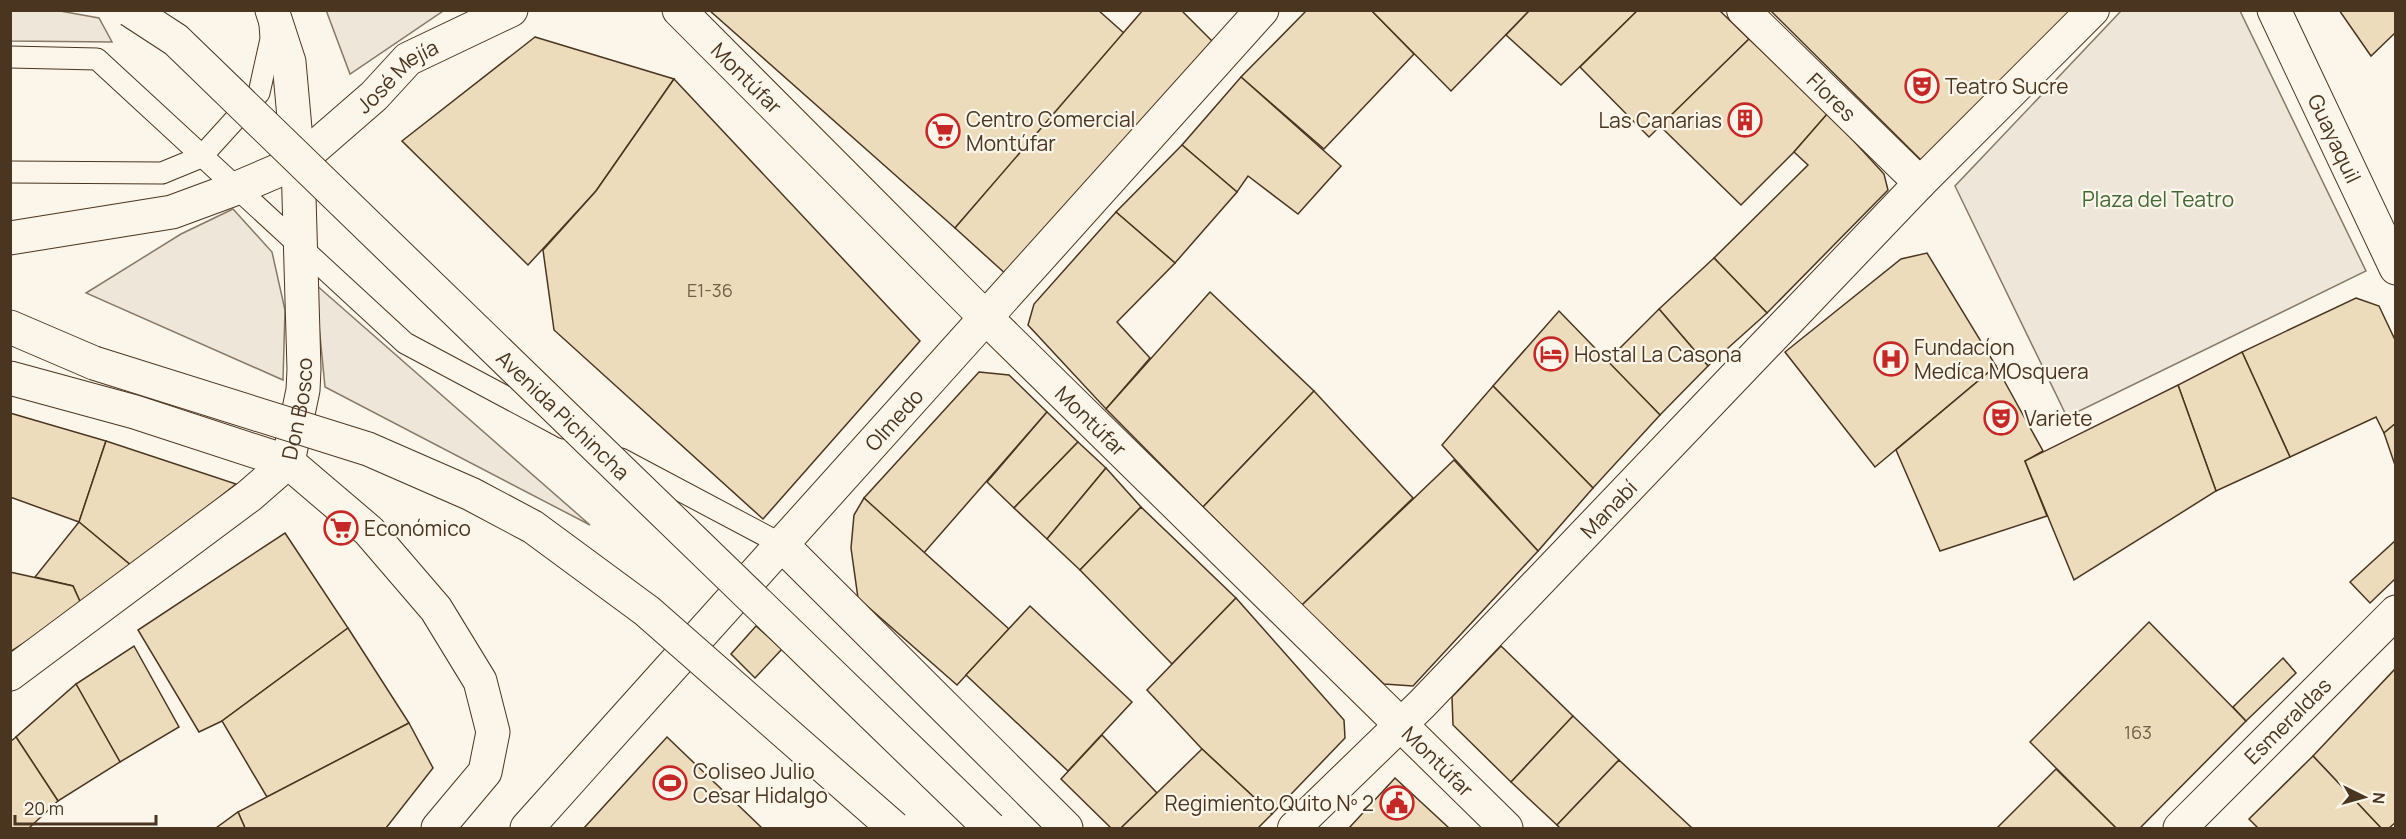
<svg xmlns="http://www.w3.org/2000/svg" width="2406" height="839" font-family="Manrope,sans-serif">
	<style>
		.green { fill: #ede6d9; stroke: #887966; stroke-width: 1.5 }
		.building { fill: #ecdcbc; stroke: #4a3520; stroke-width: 1.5 }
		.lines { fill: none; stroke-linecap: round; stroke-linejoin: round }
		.service-casing { stroke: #4a3520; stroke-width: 23 }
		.pedestrian-casing { stroke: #4a3520; stroke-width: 34 }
		.minor-casing { stroke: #4a3520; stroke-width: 35 }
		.tertiary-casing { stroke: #4a3520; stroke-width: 35 }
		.primary-casing { stroke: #4a3520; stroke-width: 35 }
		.service { stroke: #fbf6e9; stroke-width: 21 }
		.pedestrian { stroke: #fbf6e9; stroke-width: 32 }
		.minor { stroke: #fbf6e9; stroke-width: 33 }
		.tertiary { stroke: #fbf6e9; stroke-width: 33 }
		.primary { stroke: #fbf6e9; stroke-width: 33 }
		.primary-bridge-casing { stroke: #4a3520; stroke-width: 35; stroke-linecap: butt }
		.primary-bridge { stroke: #fbf6e9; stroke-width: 33 }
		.labels { text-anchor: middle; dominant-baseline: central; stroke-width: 4.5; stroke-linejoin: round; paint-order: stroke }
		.number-label { font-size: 18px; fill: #725f47 }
		.street-label { font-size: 21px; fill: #4a3520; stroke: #fbf6e9 }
		.poi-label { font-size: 21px; fill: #4a3520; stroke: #fbf6e9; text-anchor: start }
		.park-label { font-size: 21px; fill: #436837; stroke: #fbf6e9 }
	</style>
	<rect width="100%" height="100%" fill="#fbf6e9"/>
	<!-- green -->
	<g class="green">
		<path d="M326,10h117v1l-93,63z"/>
		<path d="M60,11l39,7 13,24 -101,-1v-30z"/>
		<path d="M2121,11h119l126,260 -299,146 -112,-231z"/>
		<path d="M233,209l39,43 13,58 -2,70 -197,-87 95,-59z"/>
		<path d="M315,284l275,241 -265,-138z"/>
	</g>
	<!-- building -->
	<g class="building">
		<path d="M709,10h389l27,24 -170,194z"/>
		<path d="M1143,10h38l31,31 -204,235 -53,-48z"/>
		<path d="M1307,10h64l43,44 -90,95 -83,-72z"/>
		<path d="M1371,10h159l-79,81z"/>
		<path d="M1530,10h108l-77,75 -55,-50z"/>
		<path d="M1638,10h81l30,29 -100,98 -69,-70z"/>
		<path d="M1770,10h304l-152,151z"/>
		<path d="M2339,10h57v22l-25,24z"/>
		<path d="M535,37l139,42 -78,112 -68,74 -126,-124z"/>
		<path d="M1749,39l79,74 -34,39 -53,53 -81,-79z"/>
		<path d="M1241,77l100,89 -43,48 -50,-38 -11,16 -55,-47z"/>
		<path d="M674,79l246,262 -157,178 -209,-189 -11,-80 53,-59z"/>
		<path d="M1828,113l56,61 4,16 -121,123 -53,-55 94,-93 -14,-13z"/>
		<path d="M1182,145l55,47 -62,71 -59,-51z"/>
		<path d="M1116,212l59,51 -58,59 33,36 -44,51 -78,-84 6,-21z"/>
		<path d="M1927,253l69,113 -121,101 -90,-115 116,-93z"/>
		<path d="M1714,258l53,55 -59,53 -49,-57z"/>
		<path d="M1210,292l104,99 -111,116 -97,-98z"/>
		<path d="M2356,298l23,8 17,36v81l-12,10 -8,-16 -86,40 -48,-105z"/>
		<path d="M1659,309l49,57 -48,49 -53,-54z"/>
		<path d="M1559,311l101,104 -67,73 -100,-102z"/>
		<path d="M2242,352l48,105 -74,34 -38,-106z"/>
		<path d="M1996,366l47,85 -18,10 22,55 -107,35 -44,-101z"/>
		<path d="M979,372l30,3 38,37 -124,142 -59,-56z"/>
		<path d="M2178,385l38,106 -142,89 -49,-119z"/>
		<path d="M1493,386l100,102 -55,63 -96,-106z"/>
		<path d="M1314,391l99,107 -111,107 -99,-98z"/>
		<path d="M1047,412l31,30 -64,66 -27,-26z"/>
		<path d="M10,413l96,28 -27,81 -69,-25z"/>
		<path d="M2396,423v45l-12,-35z"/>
		<path d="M106,441l130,43 -103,83 -54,-45z"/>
		<path d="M1078,442l28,26 -59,71 -33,-31z"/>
		<path d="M1454,460l84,91 -125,135 -29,-2 -82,-79z"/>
		<path d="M1106,468l35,39 -61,63 -33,-31z"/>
		<path d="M864,498l145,131 -52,56 -99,-87 -7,-50 3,-33z"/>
		<path d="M1141,507l95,91 -64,66 -92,-94z"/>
		<path d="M79,522l54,45 -51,39 -9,-20 -38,-9z"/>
		<path d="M285,533l63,95 -126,93 -23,11 -61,-102z"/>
		<path d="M2396,540v38l-26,25 -20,-21z"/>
		<path d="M10,572l63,14 9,20 -72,46z"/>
		<path d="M1236,598l108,122 1,18 -73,76 -70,-65 -55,-59z"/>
		<path d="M1030,606l102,96 -64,69 -102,-96z"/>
		<path d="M2149,622l97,99 -106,107h-24l-86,-86z"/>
		<path d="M756,626l26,23 -27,29 -24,-24z"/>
		<path d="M348,628l61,95 -142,74 -45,-76z"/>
		<path d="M134,646l45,81 -59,35 -44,-78z"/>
		<path d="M1501,646l72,70 -62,66 -58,-57 -1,-28z"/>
		<path d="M2283,658l13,15 -50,48 -13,-14z"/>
		<path d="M2395,669l1,153 -7,6h-8l-68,-72z"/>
		<path d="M76,684l44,78 -62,39 -42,-64z"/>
		<path d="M1573,716l46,44 -62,65 -46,-43z"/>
		<path d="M409,723l24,45 -47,60h-141l-7,-16z"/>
		<path d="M1102,735l55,58 -36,35h-10l-50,-49z"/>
		<path d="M16,737l42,64 -29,27h-19v-86z"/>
		<path d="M667,737l95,91h-178z"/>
		<path d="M1202,749l70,65 -14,14h-137z"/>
		<path d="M2313,756l68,72h-123l-9,-9z"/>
		<path d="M1619,760l73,68h-132l-3,-3z"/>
		<path d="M2056,769l60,59h-119z"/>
		<path d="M1395,778l54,50h-100z"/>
		<path d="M238,812l7,16h-29z"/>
	</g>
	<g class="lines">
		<defs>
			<g id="service">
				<path d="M10,57l87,2 308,284 159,85"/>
				<path d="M10,172l152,1 39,-16 58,-64 12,-54 -1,-15"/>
				<path d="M621,459l160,85"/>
			</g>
			<g id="pedestrian">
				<path id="s1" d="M1743,10l177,173"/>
				<path id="s2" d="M1294,828l128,-124 498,-521 173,-173"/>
			</g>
			<g id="minor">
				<path id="s3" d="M298,162l76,-66 34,-37 103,-49"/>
				<path d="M10,378l125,34 153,50 81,69 67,78 44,72 13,51 -8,40 -47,56"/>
				<path id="s4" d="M10,674l239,-178 39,-34 15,-72 1,-21 -6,-207 -9,-100 -17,-52"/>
				<path id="s5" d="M527,828c244,-273 490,-544 735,-818"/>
				<path id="s6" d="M2180,828l216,-216"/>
			</g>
			<g id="tertiary">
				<path id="s7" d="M679,10l292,293 535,525"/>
				<path id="s8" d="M2274,10l122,258"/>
			</g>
			<g id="primary">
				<path d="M10,238l162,-26 65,-24 61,-26"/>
				<path d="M10,327l84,36"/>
				<path d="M781,544l285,284"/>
			</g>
		</defs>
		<!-- service casing -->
		<use href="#service" class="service-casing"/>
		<!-- pedestrian casing -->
		<use href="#pedestrian" class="pedestrian-casing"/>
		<!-- minor casing -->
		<use href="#minor" class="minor-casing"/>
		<!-- tertiary casing -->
		<use href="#tertiary" class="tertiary-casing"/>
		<!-- primary casing -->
		<use href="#primary" class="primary-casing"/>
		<!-- service -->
		<use href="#service" class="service"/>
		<!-- pedestrian -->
		<use href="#pedestrian" class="pedestrian"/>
		<!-- minor -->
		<use href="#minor" class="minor"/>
		<!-- tertiary -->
		<use href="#tertiary" class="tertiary"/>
		<!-- primary -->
		<use href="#primary" class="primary"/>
		<defs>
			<g id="primary-bridge">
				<path id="s9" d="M130,10l46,30 814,788"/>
				<path d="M94,363l274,86 103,45 62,33 114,84 247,217"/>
			</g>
		</defs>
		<!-- primary-bridge casing -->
		<use href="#primary-bridge" class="primary-bridge-casing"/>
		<!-- primary-bridge -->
		<use href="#primary-bridge" class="primary-bridge"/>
	</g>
	<!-- icons -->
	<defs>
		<symbol id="theatre-ring" viewBox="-11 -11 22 22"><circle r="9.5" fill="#fbf6e9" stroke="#c62828" stroke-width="1.5"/><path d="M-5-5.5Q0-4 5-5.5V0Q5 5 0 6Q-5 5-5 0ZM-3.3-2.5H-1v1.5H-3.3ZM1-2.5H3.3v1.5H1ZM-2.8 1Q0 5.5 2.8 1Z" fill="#c62828"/></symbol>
		<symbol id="building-ring" viewBox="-11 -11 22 22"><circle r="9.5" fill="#fbf6e9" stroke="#c62828" stroke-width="1.5"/><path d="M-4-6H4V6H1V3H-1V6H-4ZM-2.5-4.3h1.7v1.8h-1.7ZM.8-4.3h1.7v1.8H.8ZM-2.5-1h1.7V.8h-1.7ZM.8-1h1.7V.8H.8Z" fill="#c62828"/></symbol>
		<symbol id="supermarket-ring" viewBox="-11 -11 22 22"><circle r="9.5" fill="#fbf6e9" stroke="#c62828" stroke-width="1.5"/><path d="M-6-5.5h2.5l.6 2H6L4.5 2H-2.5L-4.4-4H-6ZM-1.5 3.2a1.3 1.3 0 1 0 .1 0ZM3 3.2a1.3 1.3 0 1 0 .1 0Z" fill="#c62828"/></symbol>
		<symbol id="hotel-ring" viewBox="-11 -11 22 22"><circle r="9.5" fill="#fbf6e9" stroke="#c62828" stroke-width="1.5"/><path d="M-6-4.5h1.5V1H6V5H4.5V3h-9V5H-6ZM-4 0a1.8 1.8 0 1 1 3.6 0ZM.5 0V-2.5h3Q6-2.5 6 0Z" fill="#c62828"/></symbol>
		<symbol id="hospital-ring" viewBox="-11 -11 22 22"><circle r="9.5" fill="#fbf6e9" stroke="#c62828" stroke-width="1.5"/><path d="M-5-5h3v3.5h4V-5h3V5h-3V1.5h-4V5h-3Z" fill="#c62828"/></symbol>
		<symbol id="stadium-ring" viewBox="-11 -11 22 22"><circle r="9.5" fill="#fbf6e9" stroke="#c62828" stroke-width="1.5"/><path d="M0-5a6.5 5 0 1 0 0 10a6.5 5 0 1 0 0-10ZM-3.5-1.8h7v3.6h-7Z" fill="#c62828"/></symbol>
		<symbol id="civic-ring" viewBox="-11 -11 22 22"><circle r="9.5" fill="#fbf6e9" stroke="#c62828" stroke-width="1.5"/><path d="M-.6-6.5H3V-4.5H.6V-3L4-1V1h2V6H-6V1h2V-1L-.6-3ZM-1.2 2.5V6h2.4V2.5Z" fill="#c62828"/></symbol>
	</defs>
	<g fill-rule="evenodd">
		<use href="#theatre-ring" x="1903" y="67" width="38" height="38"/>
		<use href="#building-ring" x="1726" y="101" width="38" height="38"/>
		<use href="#supermarket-ring" x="924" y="112" width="38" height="38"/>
		<use href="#hotel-ring" x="1532" y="335" width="38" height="38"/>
		<use href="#hospital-ring" x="1872" y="340" width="38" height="38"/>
		<use href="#theatre-ring" x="1982" y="399" width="38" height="38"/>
		<use href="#supermarket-ring" x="322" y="509" width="38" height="38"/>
		<use href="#stadium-ring" x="651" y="764" width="38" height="38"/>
		<use href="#civic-ring" x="1378" y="784" width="38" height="38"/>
	</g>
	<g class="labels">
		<!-- number labels -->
		<g class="number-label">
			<text x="710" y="290">E1-36</text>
			<text x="2138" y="732">163</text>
		</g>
		<!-- street labels -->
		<g class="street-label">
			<text stroke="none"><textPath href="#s3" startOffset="132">José Mejía</textPath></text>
			<text stroke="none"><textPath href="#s7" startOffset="96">Montúfar</textPath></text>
			<text stroke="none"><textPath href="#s1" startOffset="124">Flores</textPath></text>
			<text stroke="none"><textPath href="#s8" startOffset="142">Guayaquil</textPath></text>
			<text stroke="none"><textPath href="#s4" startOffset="404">Don Bosco</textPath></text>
			<text stroke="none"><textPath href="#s9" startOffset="594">Avenida Pichincha</textPath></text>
			<text stroke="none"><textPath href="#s5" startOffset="549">Olmedo</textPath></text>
			<text stroke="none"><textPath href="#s7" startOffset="582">Montúfar</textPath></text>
			<text stroke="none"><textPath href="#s2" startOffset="448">Manabí</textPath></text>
			<text stroke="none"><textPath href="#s6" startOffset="152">Esmeraldas</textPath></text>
			<text stroke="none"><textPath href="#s7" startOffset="1068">Montúfar</textPath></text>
		</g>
		<!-- poi labels -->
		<g class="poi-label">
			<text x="1945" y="86">Teatro Sucre</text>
			<text x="966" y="119">Centro Comercial<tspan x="966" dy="24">Montúfar</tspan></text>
			<text x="1722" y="120" text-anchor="end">Las Canarias</text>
			<text x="1914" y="347">Fundacíon<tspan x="1914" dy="24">Medíca MOsquera</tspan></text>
			<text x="1574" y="354">Hostal La Casona</text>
			<text x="2024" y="418">Variete</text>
			<text x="364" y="528">Económico</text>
			<text x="693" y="771">Coliseo Julio<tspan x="693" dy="24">Cesar Hidalgo</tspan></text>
			<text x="1374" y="803" text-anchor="end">Regimiento Quito Nº 2</text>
		</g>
		<!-- park labels -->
		<g class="park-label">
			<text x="2158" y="199">Plaza del Teatro</text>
		</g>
	</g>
	<!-- border -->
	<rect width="2406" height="839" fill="none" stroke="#4a3520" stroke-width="24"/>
	<!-- north arrow -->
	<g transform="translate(2364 797) rotate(95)" stroke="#fbf6e9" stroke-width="4.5" paint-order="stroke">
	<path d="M0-4.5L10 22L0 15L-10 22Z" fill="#4a3520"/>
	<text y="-9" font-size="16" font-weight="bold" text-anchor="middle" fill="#4a3520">N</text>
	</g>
	<!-- scale -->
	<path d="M15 815v9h141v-9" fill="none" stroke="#4a3520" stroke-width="3"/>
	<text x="24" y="815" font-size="18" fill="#4a3520" stroke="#fbf6e9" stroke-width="4.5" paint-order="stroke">20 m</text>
</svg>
